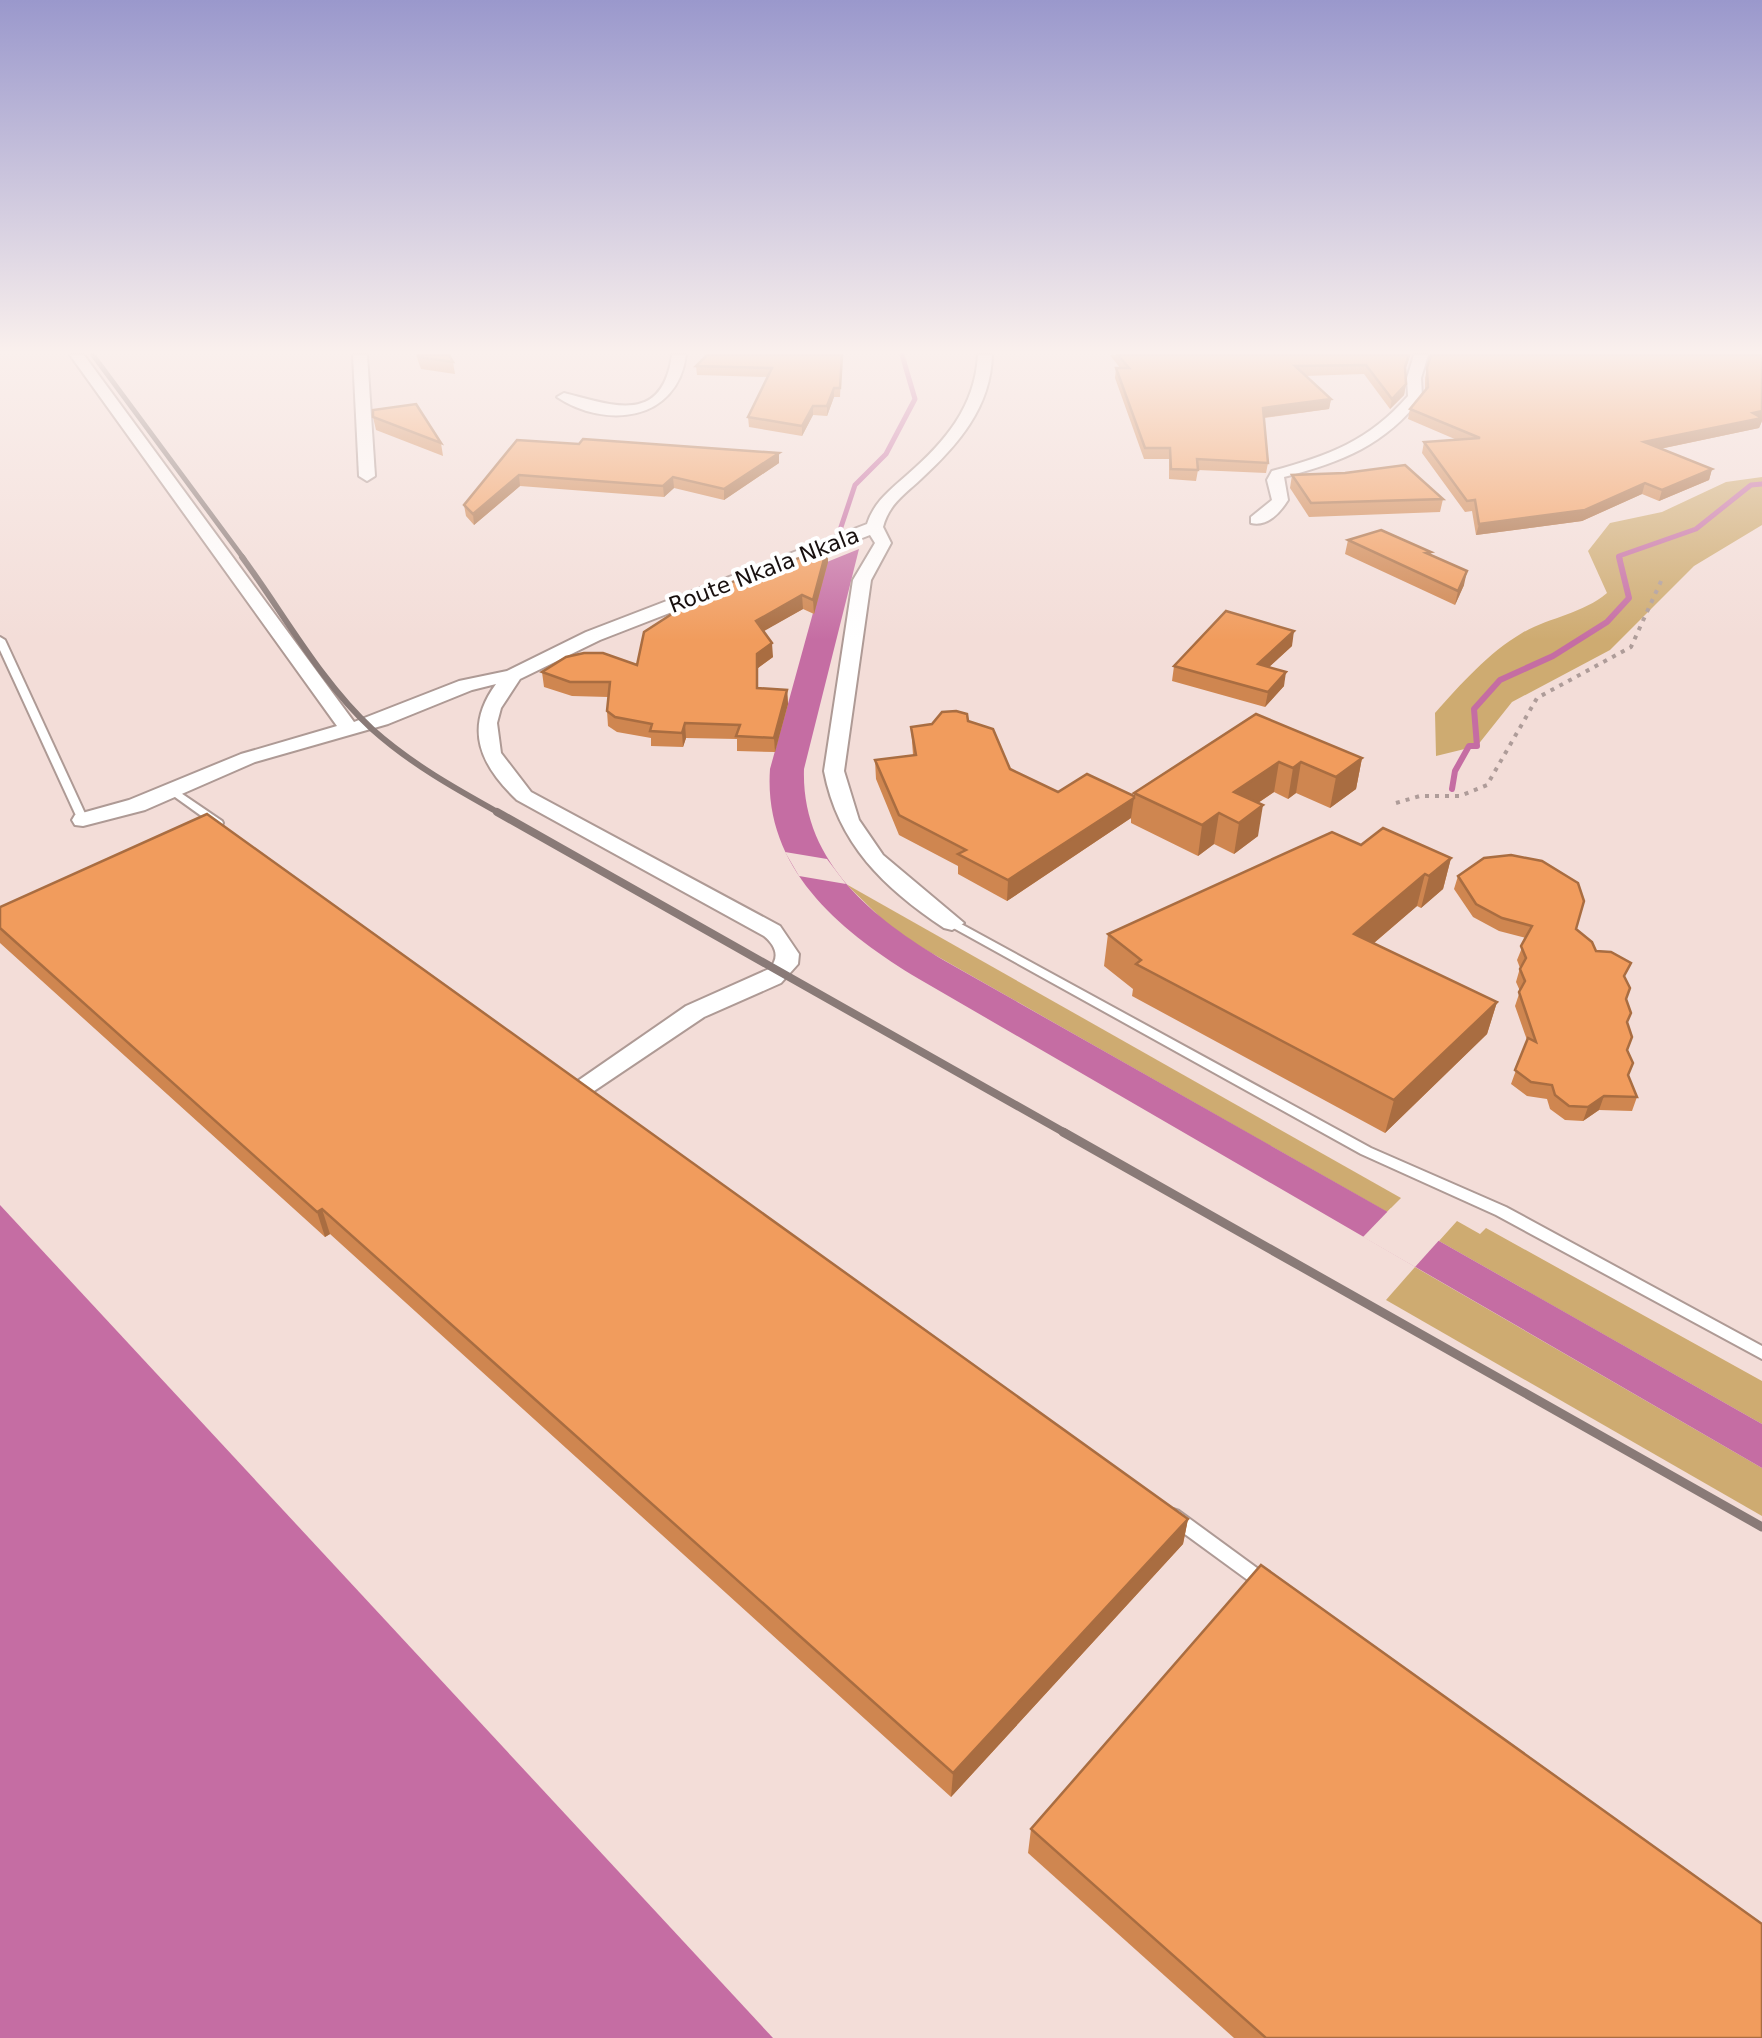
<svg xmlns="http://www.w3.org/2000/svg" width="1762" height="2038" font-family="'DejaVu Sans',sans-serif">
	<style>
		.green { fill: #ceab71 }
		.water { fill: #c56da3 }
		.pier { fill: #f3ddd8 }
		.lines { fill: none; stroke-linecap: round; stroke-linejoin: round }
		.stream-far1 { stroke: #c56da3; stroke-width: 5 }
		.stream { stroke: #c56da3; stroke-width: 6 }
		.lane-casing { stroke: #ae9a95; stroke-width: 4 }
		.street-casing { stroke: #ae9a95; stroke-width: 4 }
		.path { stroke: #ae9c99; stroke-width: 4; stroke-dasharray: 4 6; stroke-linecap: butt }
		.lane { fill: #fff; fill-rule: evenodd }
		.street { fill: #fff; fill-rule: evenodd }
		.rail-far3 { stroke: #897a77; stroke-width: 5 }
		.rail-far2 { stroke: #897a77; stroke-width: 6 }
		.rail-far1 { stroke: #897a77; stroke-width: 8 }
		.rail { stroke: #897a77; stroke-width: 9 }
		.wall { fill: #cf8650 }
		.shaded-wall { fill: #a96d41 }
		.building { fill: #f19c5d; stroke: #a96d41; stroke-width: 2.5 }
		.labels { text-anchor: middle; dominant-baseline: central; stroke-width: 8; stroke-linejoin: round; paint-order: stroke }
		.far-street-label { font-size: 22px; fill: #18100f; stroke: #fff }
	</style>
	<rect width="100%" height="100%" fill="#f3ddd8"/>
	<!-- green -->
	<g class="green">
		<path d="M1762,477v48l-68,41 -84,84 -98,52 -35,44 -41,10 -1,-43c26,-29 53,-60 87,-80 28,-16 60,-19 85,-40l-19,-42 22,-28 52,-11 64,-30z"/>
		<path d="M846,884l555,314 -14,14 -475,-270 -28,-21z"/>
		<path d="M1457,1221l23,13 6,-6 276,153v43l-323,-183z"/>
		<path d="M1415,1267l347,201v48l-376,-216z"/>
	</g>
	<!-- water -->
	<g class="water">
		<path d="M859,549l-55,220c-3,92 68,149 141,192l817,463v44l-843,-489c-78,-47 -156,-110 -149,-210l57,-207z"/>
		<path d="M0,1205l773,833h-773z"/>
	</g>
	<!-- pier -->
	<g class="pier">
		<path d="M785,852l42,7 19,25 -47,-8z"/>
		<path d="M1391,1208l51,29 -27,30 -52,-30z"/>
	</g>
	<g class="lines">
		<!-- stream-far1 -->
		<g class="stream-far1">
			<path d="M838,536l17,-51 31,-31 29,-55 -13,-44"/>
			<path d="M1620,559l-1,-3 77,-27 55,-44 11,-1"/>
		</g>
		<!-- stream -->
		<path class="stream" d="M1452,789l3,-18 14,-25h8l-3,-37 26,-29 53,-24 54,-34 22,-24 -10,-41"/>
		<defs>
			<g id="lane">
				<path d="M0,637l5,3 83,180 -1,2 -4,1 -5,-3 -78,-170z"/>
				<path d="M172,787l50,34 1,2 -1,2h-8l-46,-33 -1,-2z"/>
				<path d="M952,919l419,229 135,59 256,139v13l-266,-144 -135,-61 -413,-229 -2,-2 2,-2z"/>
				<path d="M1173,1509l6,2 93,68 3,5 -3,5 -6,3 -6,-3 -93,-68 -2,-5 2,-5z"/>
			</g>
			<g id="street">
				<path d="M70,355h14l270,367 105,-41 48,-10 79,-39 281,-108c7,-22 23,-34 40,-49 38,-33 68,-68 71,-120h14c-1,52 -34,90 -71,124 -16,15 -32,25 -38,48l8,16 -20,37 -27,191 15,49 24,35 81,68 -12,7 -8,-2c-60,-40 -106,-84 -120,-157l29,-191 22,-37 -5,-8 -270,105 -80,39 -19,29 -4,15 4,30 30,39 249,134 19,28 -1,10 -17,19 -77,34 -113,76h-18l-4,-6 117,-81 83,-37c12,-12 6,-24 -5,-33l-247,-136c-36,-34 -54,-71 -21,-116l-24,6 -84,34 -133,38 -110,48 -62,16 -8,-1 -3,-5 3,-5 54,-15 112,-46 96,-28z"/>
				<path d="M353,355h14l8,121 -8,5 -8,-5z"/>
				<path d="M672,355h14c-9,67 -81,74 -129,42l7,-4c48,12 98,33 108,-38z"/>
				<path d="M1414,355h14l-7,23 1,19c-37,48 -80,65 -138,80l4,23c-8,13 -21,27 -37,23v-6l21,-17 -5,-20 5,-9c56,-15 97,-30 136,-75l-1,-18z"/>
			</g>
		</defs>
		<!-- lane casing -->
		<use href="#lane" class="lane-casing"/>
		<!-- street casing -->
		<use href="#street" class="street-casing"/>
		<!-- path -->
		<path class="path" d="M1396,803l24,-7h40l27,-11 50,-87 94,-51 31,-68"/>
		<!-- lane -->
		<use href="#lane" class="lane"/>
		<!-- street -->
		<use href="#street" class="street"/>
		<!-- rail-far3 -->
		<path class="rail-far3" d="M93,355l151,204"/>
		<!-- rail-far2 -->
		<path class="rail-far2" d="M242,557c42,57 78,124 130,172 39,35 84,60 129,85"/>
		<!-- rail-far1 -->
		<path class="rail-far1" d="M497,812l570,322"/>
		<!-- rail -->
		<path class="rail" d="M1063,1132l699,395"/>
	</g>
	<!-- wall -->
	<g class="wall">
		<path d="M416,355h33l4,7 2,12 -34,-5z"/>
		<path d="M842,355l-2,42h-6l-7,19 -14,-1 -11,21 -53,-9 -1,-10 20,-40 -71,-2 -1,-9z"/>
		<path d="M1110,355h300l-5,15 1,14 -2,11 -14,14 -26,-35 -59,2 26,23 -2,10 -65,9 4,45 -2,10 -68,-3 -2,11 -27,-2v-20h-25l-29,-81 1,-10h4z"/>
		<path d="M1762,355v66l-3,7 -99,21 52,20 -3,11 -50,21 -17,-7 -60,27 -106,14 -4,-24 -7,1 -43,-59 2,-11 33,-2 -49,-21 2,-10 15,-19v-12l2,-10z"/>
		<path d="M373,417l68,26 2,13 -67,-26z"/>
		<path d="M517,440l262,23 -55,37 -50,-12 -10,9 -144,-11 -46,39 -8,-9 -2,-11z"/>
		<path d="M1345,473l98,26 -3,13 -131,5 -19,-29 2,-13z"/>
		<path d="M1348,540l83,12 -1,3 34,30 -9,20 -110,-51z"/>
		<path d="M827,548l1,14 -14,52 -11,-5 -40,22 10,26 -15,11v20l29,2 1,14 -13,48 -38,-1v-12l-51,-1 -3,9 -32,-1v-8l-34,-6 -9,-6 -1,-15 1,-14 -36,-1 -28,-9 -2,-15 95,-7z"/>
		<path d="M1292,646l-23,21 15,19 -19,21 -93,-26 2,-15z"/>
		<path d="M1256,714l106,44 -6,31 -26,19 -34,-15 -8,6 -14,-7 -16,11v33l-24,18 -20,-10 -16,12 -67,-33v-5l-124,83 -49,-27v-8l-59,-31 -23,-56 -1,-19 38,-5 -2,-28 57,-6 42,48 48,23 76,4v-3z"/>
		<path d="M1361,845l90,13 -8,31 -22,19 -4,-2 -43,37 123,59 -10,32 -102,99 -253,-137 1,-7 -29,-23 4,-32z"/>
		<path d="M1458,876l118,53 20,22 29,27 5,10 -4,12 5,13 -4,10 1,53 9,21 -5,14 -33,-1 -16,11 -18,-1 -15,-11 -3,-10 -20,-3 -16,-12 16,-44 -12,-34 5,-15 -4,-9 4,-14 -3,-8 9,-22 -27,-7 -26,-14 -19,-28z"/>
		<path d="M0,907l1188,612 -5,25 -232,253 -621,-563 -5,3 -325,-294z"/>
		<path d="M1031,1829l731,209h-528l-206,-185z"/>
	</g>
	<!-- shaded-wall -->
	<g class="shaded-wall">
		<path d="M1406,384l-2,11 -14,14 2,-10z"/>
		<path d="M834,388v9l-7,19v-10z"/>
		<path d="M1331,399l-2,10 -68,9 2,-10z"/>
		<path d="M813,406v9l-11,21v-10z"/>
		<path d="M1762,411v10l-3,7 -119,25 4,-11z"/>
		<path d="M779,453v10l-55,37v-11z"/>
		<path d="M1712,469l-3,11 -50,21 3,-11z"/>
		<path d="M519,475l1,11 -46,39 -1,-11z"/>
		<path d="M673,477l1,11 -10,9 -1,-11z"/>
		<path d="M1645,483l-3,11 -60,27 -106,14 3,-11z"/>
		<path d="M827,548l1,14 -14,52 -1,-14z"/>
		<path d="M1467,571l-3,14 -9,20 3,-14z"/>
		<path d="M802,595l1,14 -46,26 -1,-14z"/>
		<path d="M1294,631l-2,15 -36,33 2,-15z"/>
		<path d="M772,643l1,14 -15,11 -1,35v-49z"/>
		<path d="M1286,672l-2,14 -19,21 3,-15z"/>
		<path d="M787,690l1,14 -13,48 -1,-14z"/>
		<path d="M685,723l1,15 -3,9 -1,-14z"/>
		<path d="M1362,758l-6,31 -26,19 6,-31z"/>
		<path d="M1279,762l-5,30 -41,28 1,-28z"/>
		<path d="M1301,762l-5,31 -8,6 5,-31z"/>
		<path d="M1134,798l-3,20 -124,83 1,-21z"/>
		<path d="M1263,805l-5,31 -24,18 5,-31z"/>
		<path d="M1219,813l-5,31 -16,12 4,-31z"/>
		<path d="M1451,858l-8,31 -22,19 8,-32z"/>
		<path d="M1425,874l-8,32 -70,60 7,-32z"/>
		<path d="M1497,1002l-10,32 -102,99 9,-33z"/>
		<path d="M1604,1096l-5,14 -16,11 5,-14z"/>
		<path d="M322,1209l8,25 -5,3 -8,-25z"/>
		<path d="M1188,1519l-5,25 -232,253 2,-24z"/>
	</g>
	<!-- building -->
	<g class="building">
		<path d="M418,355h31l4,7 -34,-5z"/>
		<path d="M707,355h135l-2,33h-6l-7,18h-14l-11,20 -54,-9 24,-49 -76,-2z"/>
		<path d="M1118,355h291l-4,12 1,17 -14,15 -26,-34 -71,1 36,33 -68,9 5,55 -71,-4 1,11 -27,-1 -1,-21h-25l-29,-80h13z"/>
		<path d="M1431,355h331v56l-9,2 9,5 -118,24 68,27 -50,21 -17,-7 -60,27 -106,14 -4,-24 -8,1 -43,-59 56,-4 -70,-29 18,-22 -1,-19z"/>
		<path d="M416,404l25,39 -68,-26v-7z"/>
		<path d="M583,439l196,14 -55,36 -51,-12 -10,9 -144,-11 -46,39 -9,-9 53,-65 62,4z"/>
		<path d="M1405,465l38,34 -132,4 -19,-28 53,-2z"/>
		<path d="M1381,530l50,22 -5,1 41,18 -9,20 -110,-51z"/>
		<path d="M827,548l-14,52 -11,-5 -46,26 16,22 -15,11v34l30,2 -13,48 -38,-2 4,-11 -55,-2 -3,10 -32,-2 2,-7 -37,-7 -8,-6 3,-29h-40l-28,-10 24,-15 18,-4h19l34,12 7,-33 51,-33 21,-11z"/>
		<path d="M1226,611l68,20 -36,33 28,8 -18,20 -94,-26z"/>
		<path d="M956,711l11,3 1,7 25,8 17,40 48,23 29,-18 47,22v2l-126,82 -50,-26 8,-4 -67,-35 -24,-55 41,-5 -5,-28 21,-3 10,-12z"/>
		<path d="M1256,714l106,44 -26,19 -35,-15 -8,6 -14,-6 -45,30 29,13 -24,18 -20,-10 -17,12 -68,-32z"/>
		<path d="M207,814l981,705 -235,254 -631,-564 -5,3 -317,-284v-21z"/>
		<path d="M1383,828l68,30 -22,18 -4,-2 -71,60 143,68 -103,98 -258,-136 5,-4 -33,-26 224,-102 29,13z"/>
		<path d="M1511,855l31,6 36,22 6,18 -8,28 16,13 4,9 15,1 20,11 -7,13 6,12 -4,11 5,14 -4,9 5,15 -5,13 6,13 -5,12 9,22 -33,-1 -16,11 -19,-1 -14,-11 -3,-10 -21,-3 -16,-12 13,-32 8,4 -17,-50 6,-11 -5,-12 6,-11 -5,-12 11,-20 -30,-8 -26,-14 -18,-28 26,-18z"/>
		<path d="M1261,1565l501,359v114h-496l-235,-209z"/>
	</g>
	<!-- sky -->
	<linearGradient id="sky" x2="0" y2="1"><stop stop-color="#9a98cc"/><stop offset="0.55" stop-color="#faf0ed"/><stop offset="1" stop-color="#faf0ed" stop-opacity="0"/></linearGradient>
	<rect width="1762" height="640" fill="url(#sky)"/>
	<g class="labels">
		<!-- far-street labels -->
		<g class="far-street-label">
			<text transform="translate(764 570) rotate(-21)">Route Nkala Nkala</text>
		</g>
	</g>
</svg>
